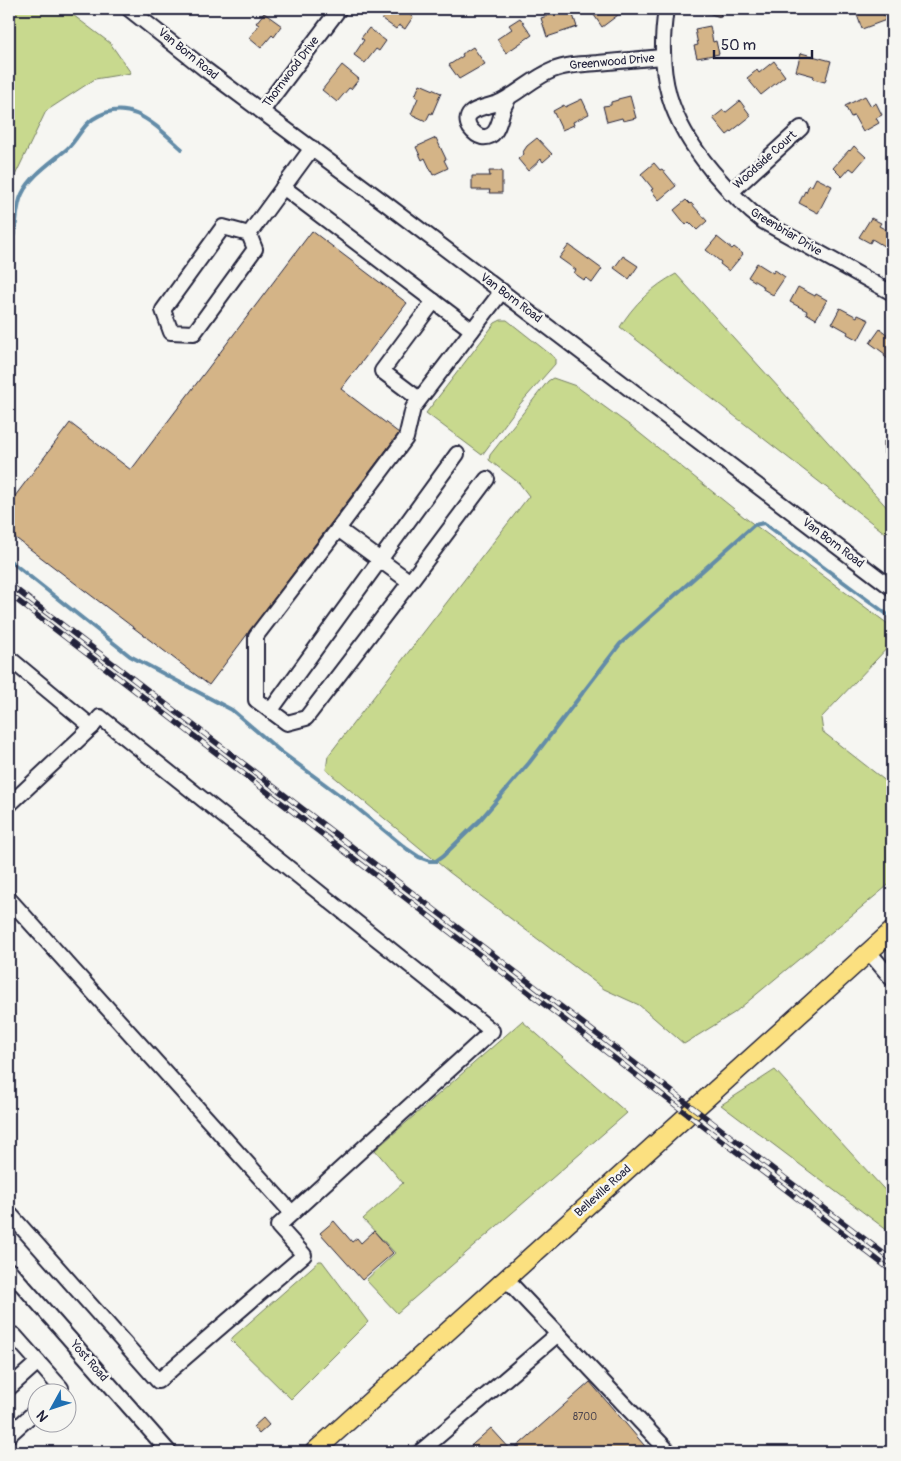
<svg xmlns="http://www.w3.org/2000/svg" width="901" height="1461" font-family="Pangolin,sans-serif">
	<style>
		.green { fill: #c8d98e; stroke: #757e64 }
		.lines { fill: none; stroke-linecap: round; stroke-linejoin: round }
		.stream { stroke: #638ca8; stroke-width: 4 }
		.building { fill: #d4b487; stroke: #22223b }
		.minor-casing { stroke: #22223b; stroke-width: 18 }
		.major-casing { stroke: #22223b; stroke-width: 21 }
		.minor { stroke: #f6f6f2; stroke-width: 14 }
		.major { stroke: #fbe080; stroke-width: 18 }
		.rail-casing { stroke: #22223b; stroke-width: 5.5 }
		.rail { stroke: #f6f6f2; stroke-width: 4; stroke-dasharray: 11; stroke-linecap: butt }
		.labels { text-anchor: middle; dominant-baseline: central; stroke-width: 5; stroke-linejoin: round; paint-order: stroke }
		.number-label { font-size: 10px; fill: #4e464e }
		.street-label { font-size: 12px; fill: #22223b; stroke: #f6f6f2 }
	</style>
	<rect width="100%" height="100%" fill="#f6f6f2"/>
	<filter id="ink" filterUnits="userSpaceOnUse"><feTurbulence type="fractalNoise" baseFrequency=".02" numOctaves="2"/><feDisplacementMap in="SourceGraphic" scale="10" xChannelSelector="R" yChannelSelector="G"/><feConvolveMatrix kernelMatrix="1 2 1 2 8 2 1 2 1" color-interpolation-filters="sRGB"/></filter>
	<g filter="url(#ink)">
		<!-- green -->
		<g class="green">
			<path d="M9,9h56l45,34 21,30 -36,6 -49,32 -37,77z"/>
			<path d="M676,274l216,239v11l-7,9 -265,-206c13,-22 33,-41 56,-53z"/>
			<path d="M501,320h6l48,38v6l-35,40 -38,51 -56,-42 69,-90z"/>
			<path d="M553,378l23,8 56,41 112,90 148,110v16l-71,75 2,14 69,54v96l-158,131 -50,31 -45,-39 -35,-16 -155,-117 -123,-102 2,-14 201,-260 -10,-13 -30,-23 1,-5 58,-74z"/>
			<path d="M522,1021l105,92 -230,200 -31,-33 29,-27 -32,-34 40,-36 -28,-33z"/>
			<path d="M775,1070l117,128v36l-171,-129z"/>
			<path d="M319,1261h3l46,61 -77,77 -60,-59 2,-3z"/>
		</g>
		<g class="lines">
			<!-- stream -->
			<g class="stream">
				<path d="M9,246c10,-16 5,-36 13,-52 9,-19 30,-32 46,-46 9,-8 14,-22 25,-29 36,-24 63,7 89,30"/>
				<path d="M9,560l121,96 102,54 48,41 77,57 50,41 12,8 11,4h6l7,-5 37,-36 49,-57 91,-119 134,-119 10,-2 128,95"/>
			</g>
		</g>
		<!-- building -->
		<g class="building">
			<path d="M389,9h26l-5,6 3,2 -8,12 -6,-4 -3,4 -14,-10z"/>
			<path d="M561,9h10l6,18 -30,10 -6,-19 18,-6 -1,-2z"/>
			<path d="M590,9h36l-24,18z"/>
			<path d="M700,9h22l-2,8 -21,-7z"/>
			<path d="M855,9h26l5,11 -24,9z"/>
			<path d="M264,13l18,13 -8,11 -2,-2 -11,13 -12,-10 10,-13 -3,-2z"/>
			<path d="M520,18l12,17 -26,18 -9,-14 15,-10 -3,-4z"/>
			<path d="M710,26l3,16 3,-1 3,13 -22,4 -3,-12 4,-1 -3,-16z"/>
			<path d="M369,28l17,13 -7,10 -3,-2 -11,14 -11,-8 10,-15 -3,-2z"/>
			<path d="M473,47l12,17 -26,15 -10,-14 14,-9 -1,-2z"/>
			<path d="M801,53l30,8 -6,21 -12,-3 1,-3 -18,-5z"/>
			<path d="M774,61l11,15 -24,19 -14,-17 10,-8 2,3z"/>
			<path d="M342,65l17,14 -8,10 -2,-1 -12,14 -15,-12z"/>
			<path d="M420,84l21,9 -9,21 -2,-1 -4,8 -15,-7 7,-16 -3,-2z"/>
			<path d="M630,96l6,22 -13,3 -1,-3 -15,4 -4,-16 8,-1v-3l7,-2v-1z"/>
			<path d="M865,96l6,10 5,-3 6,12 -6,3 3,5 -16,9 -9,-16 -3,1 -6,-11z"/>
			<path d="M582,99l7,15 -16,8 1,3 -12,5 -9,-19 11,-6 1,2z"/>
			<path d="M740,101l11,15 -24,19 -14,-17 10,-8 2,3z"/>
			<path d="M436,138l10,21 -2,1 4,8 -15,7 -8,-17 -3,2 -6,-13z"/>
			<path d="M537,138l15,16 -9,8 -2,-3 -13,12 -10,-12 6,-5 -1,-2 4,-6z"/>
			<path d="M854,146l12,11 -12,14 -4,-3 -8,9 -9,-9 16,-18 1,1z"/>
			<path d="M654,163l6,7 2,-1 14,17 -17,14 -8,-10 2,-1 -12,-15z"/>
			<path d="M489,171h13v22h-13l1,-3h-18v-14h18z"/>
			<path d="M816,178l16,8 -14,27 -19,-10 6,-12 1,1 3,-7 3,1z"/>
			<path d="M686,200l4,4 1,-1 16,18 -10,9 -8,-8 -3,3 -12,-15z"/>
			<path d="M871,218l10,5 -2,3 13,7v6l-5,9 -15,-9 -2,4 -11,-6z"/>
			<path d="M312,231l95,72 -66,86 58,44 -190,252 -200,-152v-29l61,-81 61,47z"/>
			<path d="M717,237l15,12 2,-2 9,7 -14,17 -9,-7 1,-2 -15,-12z"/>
			<path d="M569,245l33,24 -10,14 -6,-5 -2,2 -10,-7 2,-3 -17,-12z"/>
			<path d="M623,256l15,10 -9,13 -15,-11z"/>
			<path d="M757,263l16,10 2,-3 10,7 -12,18 -10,-6 1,-2 -16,-10z"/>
			<path d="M798,287l17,9 1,-2 11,6 -11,19 -10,-6 1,-2 -17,-9z"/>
			<path d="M840,308l17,9 1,-2 11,5 -11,20 -11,-6 1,-2 -16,-9z"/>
			<path d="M880,329l12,9v24l-8,-6 1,-2 -15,-11z"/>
			<path d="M884,441h8v30h-6l1,-17h-3z"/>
			<path d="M334,1221l18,21 5,-4 4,5 13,-12 19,22 -31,27 -42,-47z"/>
			<path d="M590,1382l60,70h-140l2,-1z"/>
			<path d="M263,1418l6,7 -10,9 -6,-7z"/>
			<path d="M491,1428l21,23 -48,1z"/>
		</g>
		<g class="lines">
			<defs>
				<g id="minor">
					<path d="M129,9l77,61 179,133 507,385"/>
					<path d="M666,9c-10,67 3,110 46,162 16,19 32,36 52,51l128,71"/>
					<path d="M510,96c-3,5 -6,9 -7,14 -4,10 -5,29 -21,27 -4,-1 -9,-5 -12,-9 -11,-19 17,-21 28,-25 20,-9 35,-25 55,-33 14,-6 30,-6 45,-7 21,-2 43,-4 64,-6"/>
					<path d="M262,111l77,-102"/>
					<path d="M283,187l189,143"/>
					<path d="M730,193l71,-65"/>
					<path d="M249,234l-26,-7 -60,83 8,22 23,1 61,-84 -6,-15 63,-86"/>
					<path d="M419,399l-37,-28 52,-70"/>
					<path d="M487,479l-77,103 -72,-53 68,-91 7,-30 89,-117"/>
					<path d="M338,529l-82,107v64l31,23 19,-5 104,-136"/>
					<path d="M9,658l83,69"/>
					<path d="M271,710l186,-256"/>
					<path d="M9,805l83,-78 8,-10 392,314 -214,195 26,29 -146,126 -149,-168"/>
					<path d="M9,899l283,314"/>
					<path d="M869,952l23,27"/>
					<path d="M9,1270l160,182"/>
					<path d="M506,1279l163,173"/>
					<path d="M9,1340l5,-5 47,53 -6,6"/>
					<path d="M9,1388l29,-26"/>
					<path d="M9,1435l29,-26"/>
					<path d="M420,1452l138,-118"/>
				</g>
				<path id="major" d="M314,1452l578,-521"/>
			</defs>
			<!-- minor casing -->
			<use href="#minor" class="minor-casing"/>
			<!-- major casing -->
			<use href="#major" class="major-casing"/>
			<!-- minor -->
			<use href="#minor" class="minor"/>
			<!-- major -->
			<use href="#major" class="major"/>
			<defs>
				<g id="rail">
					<path d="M9,584l883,676"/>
					<path d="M9,594l883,677"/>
				</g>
			</defs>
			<!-- rail casing -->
			<use href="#rail" class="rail-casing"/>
			<!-- rail -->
			<use href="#rail" class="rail"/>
		</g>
	</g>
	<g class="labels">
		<!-- number labels -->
		<g class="number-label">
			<text x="585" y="1417">8700</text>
		</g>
		<!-- street labels -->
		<g class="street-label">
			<text transform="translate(188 54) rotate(39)">Van Born Road</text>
			<text transform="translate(612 62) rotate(-5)">Greenwood Drive</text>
			<text transform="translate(291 72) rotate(-53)">Thornwood Drive</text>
			<text transform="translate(765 160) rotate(-42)">Woodside Court</text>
			<text transform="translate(786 232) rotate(31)">Greenbriar Drive</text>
			<text transform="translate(511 298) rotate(37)">Van Born Road</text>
			<text transform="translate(833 543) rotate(37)">Van Born Road</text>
			<text transform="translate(603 1191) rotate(-42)">Belleville Road</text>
			<text transform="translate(89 1361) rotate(49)">Yost Road</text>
		</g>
	</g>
	<!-- margin -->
	<rect width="901" height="1461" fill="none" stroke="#f6f6f2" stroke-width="30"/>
	<rect x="15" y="15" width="871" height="1431" fill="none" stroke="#22223b" stroke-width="2" filter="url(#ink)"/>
	<!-- north arrow -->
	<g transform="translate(52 1408) rotate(230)"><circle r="24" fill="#f6f6f2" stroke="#a1a1a9"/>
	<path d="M0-4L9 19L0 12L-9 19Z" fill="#1f6fb2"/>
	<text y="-8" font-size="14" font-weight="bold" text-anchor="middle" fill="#22223b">N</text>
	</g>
	<!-- scale -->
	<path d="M714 50v8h98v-8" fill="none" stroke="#22223b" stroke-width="2.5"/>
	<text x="721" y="50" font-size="15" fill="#22223b" stroke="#f6f6f2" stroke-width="4" paint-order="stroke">50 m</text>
</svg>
